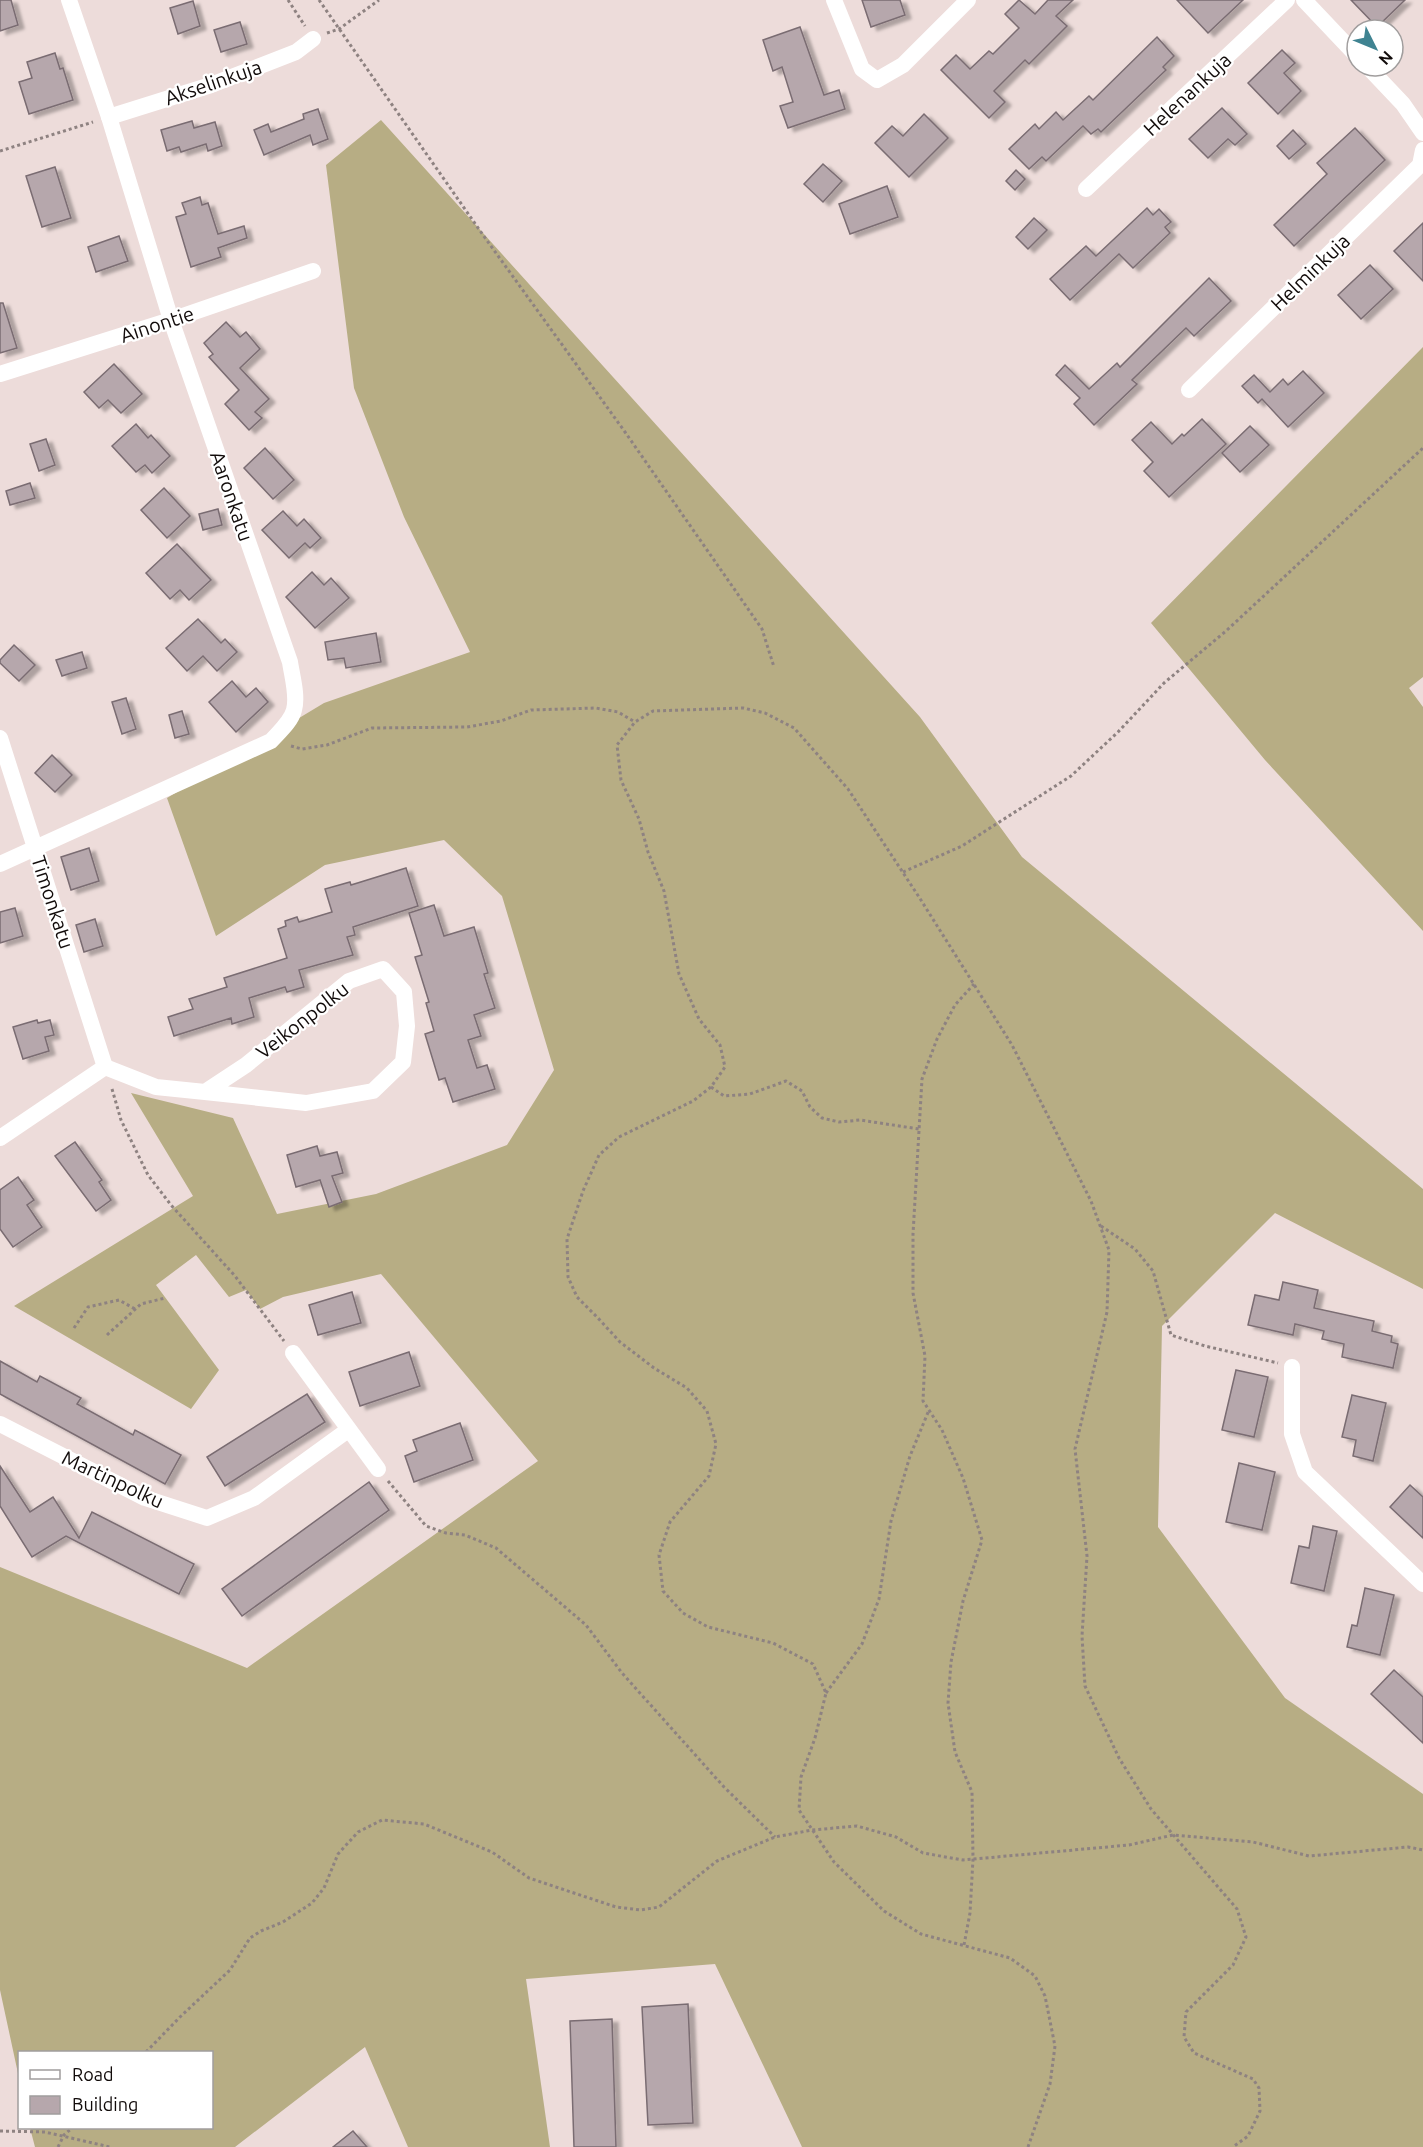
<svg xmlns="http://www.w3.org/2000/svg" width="1423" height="2147" font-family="Ubuntu,sans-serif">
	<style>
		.forest { fill: #b7ad84 }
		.building { fill: #b6a7ac; stroke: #7a6c72; stroke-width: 1.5; filter: url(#shadow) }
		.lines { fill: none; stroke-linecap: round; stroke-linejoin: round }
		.path { stroke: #8e8281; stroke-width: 3; stroke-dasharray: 3 3; stroke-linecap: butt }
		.minor { stroke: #fff; stroke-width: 16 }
		.labels { text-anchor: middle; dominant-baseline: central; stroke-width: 4.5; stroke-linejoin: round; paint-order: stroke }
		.street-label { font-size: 20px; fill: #110b0a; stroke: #fff }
	</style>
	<defs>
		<filter id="shadow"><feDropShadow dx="6" dy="3.5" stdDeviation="1.5" flood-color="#0004"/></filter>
	</defs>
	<rect width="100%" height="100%" fill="#eddcda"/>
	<!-- forest -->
	<g class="forest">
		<path d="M381,120l539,597 102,140 401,332v100l-148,-76 -113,113 -4,201 127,171 138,96v353h-621l-87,-183 -189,15 24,168h-142l-43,-100 -130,100h-200l-5,-19h182v-76h-192l-1,26 -19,-88v-423l247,101 291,-207 -157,-187 -98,23 -23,12 -14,-19 -17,7 -33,-42 -40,30 63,85 -28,39 -177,-103 179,-110 -62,-103 102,25 44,96 99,-20 131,-49 47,-75 -52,-174 -58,-56 -119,25 -109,71 -49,-138 157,-95 146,-51 -66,-135 -50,-129 -28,-223z"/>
		<path d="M1423,347v330l-14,11 14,19v224l-158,-171 -114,-137z"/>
	</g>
	<!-- building -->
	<g class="building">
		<path d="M0,0h11l7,25 -18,6z"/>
		<path d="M862,0h38l5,15 -34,12z"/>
		<path d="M1019,0l16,14 13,-14h25l-17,16 11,10 -38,38 -4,-4 -31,31 11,11 -16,16 -48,-48 15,-15 14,14 19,-18 4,3 26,-26 -14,-14z"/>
		<path d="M1177,0h66l-35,33z"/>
		<path d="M1351,0h54l-28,27z"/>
		<path d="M193,1l7,25 -22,8 -8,-26z"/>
		<path d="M240,22l7,22 -26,8 -7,-22z"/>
		<path d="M800,27l24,68 15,-5 6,19 -57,19 -8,-22 13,-4 -11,-35 -9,4 -10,-31z"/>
		<path d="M1157,37l17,19 -11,11 3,3 -65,62 -3,-3 -7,5 -8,-8 -37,35 -4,-4 -13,12 -20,-20 26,-25 4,5 17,-17 7,8 26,-24 4,4z"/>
		<path d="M1282,50l13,13 -11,10 17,18 -23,23 -30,-31z"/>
		<path d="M55,53l5,16 3,-1 10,32 -44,14 -10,-32 13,-4 -5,-16z"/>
		<path d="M1222,108l25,26 -12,11 -7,-6 -20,19 -19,-19z"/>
		<path d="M318,109l10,30 -15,6 -3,-10 -46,20 -10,-25 14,-6 3,8 33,-13 -1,-5z"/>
		<path d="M924,114l24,24 -39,39 -34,-34 17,-17 11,10z"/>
		<path d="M192,121l2,7 21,-6 7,24 -14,5 -2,-7 -25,8 -2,-5 -12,4 -6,-21z"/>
		<path d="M1355,128l30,32 -91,86 -20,-21 53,-51 -10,-11z"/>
		<path d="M1293,130l13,14 -17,15 -12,-13z"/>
		<path d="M823,164l19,17 -19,21 -19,-18z"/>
		<path d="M55,167l16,51 -29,9 -16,-51z"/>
		<path d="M1016,170l9,9 -10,11 -9,-9z"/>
		<path d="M887,186l11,31 -48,17 -11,-30z"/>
		<path d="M200,197l2,8 6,-2 10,31 26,-8 3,12 -29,10 3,9 -30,10 -15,-50 10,-3 -4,-11z"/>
		<path d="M1147,208l6,7 6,-6 12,13 -6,5 5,6 -37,35 -14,-14 -49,46 -20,-21 36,-33 10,10z"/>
		<path d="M1034,218l13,12 -19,19 -12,-12z"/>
		<path d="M1423,223v58l-29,-30z"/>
		<path d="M119,236l9,25 -32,11 -8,-25z"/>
		<path d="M1370,265l23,24 -32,30 -23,-24z"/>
		<path d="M1209,278l22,23 -37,35 -8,-8 -54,52 5,4 -43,41 -20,-21 6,-6 -24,-23 9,-10 24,24 28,-26 3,4z"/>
		<path d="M0,303h3l14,45 -17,5z"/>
		<path d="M226,322l14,15 6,-5 14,17 -20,19 29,31 -14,13 7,6 -13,12 -24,-26 14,-14 -30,-33 4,-3 -9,-11z"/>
		<path d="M114,364l28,30 -21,19 -13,-13 -9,8 -15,-16z"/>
		<path d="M1303,371l21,22 -36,34 -26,-28 -4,4 -16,-17 12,-11 16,17 13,-13 5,6z"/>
		<path d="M1202,419l24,25 -57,53 -25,-26 9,-9 -21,-22 19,-18 21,22 10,-10 2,2z"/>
		<path d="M136,424l12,14 3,-3 19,21 -18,17 -7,-8 -9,7 -24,-26z"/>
		<path d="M1250,426l19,19 -29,27 -18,-19z"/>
		<path d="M46,439l9,26 -16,6 -9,-27z"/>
		<path d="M265,448l29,32 -21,19 -29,-31z"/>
		<path d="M30,483l5,15 -25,7 -4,-14z"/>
		<path d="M164,488l26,28 -23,22 -26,-28z"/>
		<path d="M218,509l4,16 -19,5 -4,-16z"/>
		<path d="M283,511l14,15 7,-7 17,19 -11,10 -5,-5 -16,15 -27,-28z"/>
		<path d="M177,544l34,36 -22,20 -9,-10 -10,9 -24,-26z"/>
		<path d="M312,572l12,13 7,-7 18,20 -34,30 -29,-31z"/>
		<path d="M198,619l23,24 4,-4 12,13 -20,19 -14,-15 -16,15 -21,-23z"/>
		<path d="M376,633l5,29 -35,6 -2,-10 -16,2 -3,-18z"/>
		<path d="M14,645l21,20 -16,16 -19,-18v-3z"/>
		<path d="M82,652l5,16 -25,8 -6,-16z"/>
		<path d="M232,681l14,16 10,-9 12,14 -32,30 -27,-30z"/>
		<path d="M126,698l10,31 -14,5 -10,-32z"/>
		<path d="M182,711l7,23 -14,4 -6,-23z"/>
		<path d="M52,755l20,20 -17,17 -20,-19z"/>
		<path d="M89,848l10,33 -28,9 -10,-33z"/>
		<path d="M406,868l12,38 -65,21 2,8 -8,2 6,18 -54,15 5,17 -17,5 -2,-5 -36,11 5,19 -22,7 -1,-6 -57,18 -6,-19 25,-8 -4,-10 38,-12 -3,-9 63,-20 -9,-29 8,-3 -1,-5 12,-4 2,5 33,-10 -7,-23 25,-7 1,3z"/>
		<path d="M434,905l10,31 30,-9 14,46 -4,1 11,34 -21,7 7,21 -13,4 9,28 10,-3 8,24 -42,13 -8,-24 -6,2 -14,-46 9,-3 -8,-28 3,-1 -14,-45 7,-2 -13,-42z"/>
		<path d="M15,908l8,28 -23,7v-31z"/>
		<path d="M95,919l8,27 -19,6 -8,-27z"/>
		<path d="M37,1020l1,3 12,-3 4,15 -9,2 4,14 -26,8 -10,-32z"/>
		<path d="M75,1142l27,38 -3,2 12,18 -15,11 -41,-55z"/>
		<path d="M317,1146l3,10 17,-4 6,21 -11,3 10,26 -13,5 -9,-27 -24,7 -9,-32z"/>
		<path d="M18,1177l16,23 -7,5 15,22 -29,20 -13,-18v-39z"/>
		<path d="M1283,1282l35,8 -4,18 60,13 -2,10 20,5 -1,6 7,2 -5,24 -51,-11 2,-13 -22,-5 2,-8 -29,-7 -2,11 -45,-10 7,-30 24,5z"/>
		<path d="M352,1292l9,31 -43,12 -9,-30z"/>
		<path d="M409,1352l11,34 -60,20 -11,-34z"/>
		<path d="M0,1361l37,21 3,-6 41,22 -4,6 56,31 2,-5 46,25 -16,29 -165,-90z"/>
		<path d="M1236,1370l32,7 -14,60 -32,-7z"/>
		<path d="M307,1394l18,28 -100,64 -18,-29z"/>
		<path d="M1352,1395l34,8 -13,58 -20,-5 3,-16 -14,-3z"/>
		<path d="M460,1423l13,37 -59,22 -9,-26 12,-5 -4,-11z"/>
		<path d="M1239,1463l36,9 -13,58 -36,-8z"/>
		<path d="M0,1466l30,46 23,-15 26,41 13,-26 102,52 -15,30 -113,-58 -34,21 -32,-51z"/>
		<path d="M369,1482l20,28 -147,106 -20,-27z"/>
		<path d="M1410,1485l13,12v41l-33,-31z"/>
		<path d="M1313,1526l24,5 -13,60 -33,-8 8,-37 10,2z"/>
		<path d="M1365,1588l29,7 -14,60 -33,-8 5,-22 5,1z"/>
		<path d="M1394,1670l29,27v46l-52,-49z"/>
		<path d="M688,2004l5,119 -45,2 -6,-118z"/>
		<path d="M612,2019l4,128h-42l-4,-126z"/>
		<path d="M353,2131l14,16h-34z"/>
	</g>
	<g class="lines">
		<!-- path -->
		<g class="path">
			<path d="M288,0l17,26"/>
			<path d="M319,0l164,235 142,197 137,197 12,38"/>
			<path d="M327,33l12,-4 40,-29"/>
			<path d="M0,151l93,-29"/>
			<path d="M291,746l11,3 25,-4 45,-17 95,-1 34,-6 30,-11 65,-2 22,4 17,10"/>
			<path d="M903,872l59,-26 109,-70 47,-44 46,-49 62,-52 197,-183"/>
			<path d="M711,1087l13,9 26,-2 36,-13 16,10 8,16 12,11 17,4 21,-2 59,9"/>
			<path d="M112,1089l9,31 27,55 23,30 64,71 49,65"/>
			<path d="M1101,1226l34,23 18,22 18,64 34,11 73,17"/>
			<path d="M74,1328l14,-21 31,-7 16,9"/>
			<path d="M107,1335l34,-31 24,-6"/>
			<path d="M388,1481l38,45 20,7 19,2 31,13 90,77 36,48 102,114 51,50"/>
			<path d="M826,1693l36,-49 17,-45 12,-78 19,-65 19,-46"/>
			<path d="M964,1945l6,-32 3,-54 -1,-67 -17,-40 -7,-49 3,-41 12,-61 19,-61 -19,-62 -21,-48 -19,-29 2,-45 -12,-63v-59l9,-155 15,-40 18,-34 19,-21"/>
			<path d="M146,2052l34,-35 50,-47 20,-32 11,-7 22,-9 29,-19 12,-15 14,-34 20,-22 24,-12 42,4 68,28 37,26 87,29 25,3 18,-3 58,-46 58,-24 37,-7 45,-4 39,11 27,16 40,7 166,-15 44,-10 80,7 56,14 99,-9 15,3"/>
			<path d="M0,2131l45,1 65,15"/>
			<path d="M58,2147l6,-12 8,-7"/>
			<path d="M1028,2147l22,-63 5,-38 -10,-50 -10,-20 -25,-18 -89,-24 -37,-23 -50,-49 -35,-52 2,-33 14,-39 11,-45 -13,-29 -40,-21 -65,-16 -25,-14 -20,-22 -4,-36 11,-33 39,-46 7,-32 -9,-33 -20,-23 -33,-20 -34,-26 -23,-25 -20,-20 -9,-20 -1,-38 16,-48 16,-36 20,-18 74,-36 18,-14 14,-20 -5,-22 -21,-26 -20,-45 -15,-83 -16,-39 -9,-33 -18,-39 -4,-35 18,-23 18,-11 90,-3 22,5 29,15 54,61 71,108 93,148 79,156 18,49 -2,62 -32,137 12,107 -5,80 3,50 34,72 32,51 86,100 9,28 -13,28 -47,47 -2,25 10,16 59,26 6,9 1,23 -12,25 -15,11"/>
		</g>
		<!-- minor -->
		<g class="minor">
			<path d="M834,0l28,69 15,11 26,-15 65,-65"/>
			<path d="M1304,0l53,56"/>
			<path d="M1367,66l36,38 20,29"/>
			<path d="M109,117l102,-32 85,-33 17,-13"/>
			<path d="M1086,189l201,-189"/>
			<path d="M0,374l171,-54 142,-49"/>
			<path d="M1189,390l231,-225 3,-15"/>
			<path d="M0,738l105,329"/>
			<path d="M0,864l271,-123c8,-9 20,-19 23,-31 4,-14 -2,-34 -4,-48l-119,-342 -62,-203 -40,-117"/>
			<path d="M105,1067l51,20 49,5 41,-27 103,-84 34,-12 21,23 3,34 -4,36 -30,29 -67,12 -101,-11"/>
			<path d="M0,1138l105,-71"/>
			<path d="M293,1353l85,116"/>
			<path d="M1292,1367v67l13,38 118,112"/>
			<path d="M0,1424l145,74 62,20 47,-20 94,-68"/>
		</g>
	</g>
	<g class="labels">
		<!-- street labels -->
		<g class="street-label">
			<text transform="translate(213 82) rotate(-19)">Akselinkuja</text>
			<text transform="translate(1187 94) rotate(-43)">Helenankuja</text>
			<text transform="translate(1310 272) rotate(-44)">Helminkuja</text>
			<text transform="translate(157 324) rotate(-18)">Ainontie</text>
			<text transform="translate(232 496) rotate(71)">Aaronkatu</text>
			<text transform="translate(53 902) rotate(72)">Timonkatu</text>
			<text transform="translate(302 1020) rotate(-38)">Veikonpolku</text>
			<text transform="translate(113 1479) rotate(25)">Martinpolku</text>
		</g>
	</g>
	<!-- legend -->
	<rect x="18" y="2051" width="195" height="78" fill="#ffffff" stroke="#a09d9d" stroke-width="1.5"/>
	<rect x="30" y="2070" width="30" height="9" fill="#ffffff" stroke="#a09d9d" stroke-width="1.5"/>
	<text x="72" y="2081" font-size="18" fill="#110b0a">Road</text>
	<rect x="30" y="2096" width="30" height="18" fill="#b6a7ac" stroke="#a09d9d" stroke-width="1.5"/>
	<text x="72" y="2111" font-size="18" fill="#110b0a">Building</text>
	<!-- north arrow -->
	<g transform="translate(1375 48) rotate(133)"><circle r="28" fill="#ffffff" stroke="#a09d9d" stroke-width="1.5"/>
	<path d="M0-4.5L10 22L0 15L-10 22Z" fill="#3f8391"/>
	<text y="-9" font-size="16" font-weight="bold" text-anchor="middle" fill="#110b0a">N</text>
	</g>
</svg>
